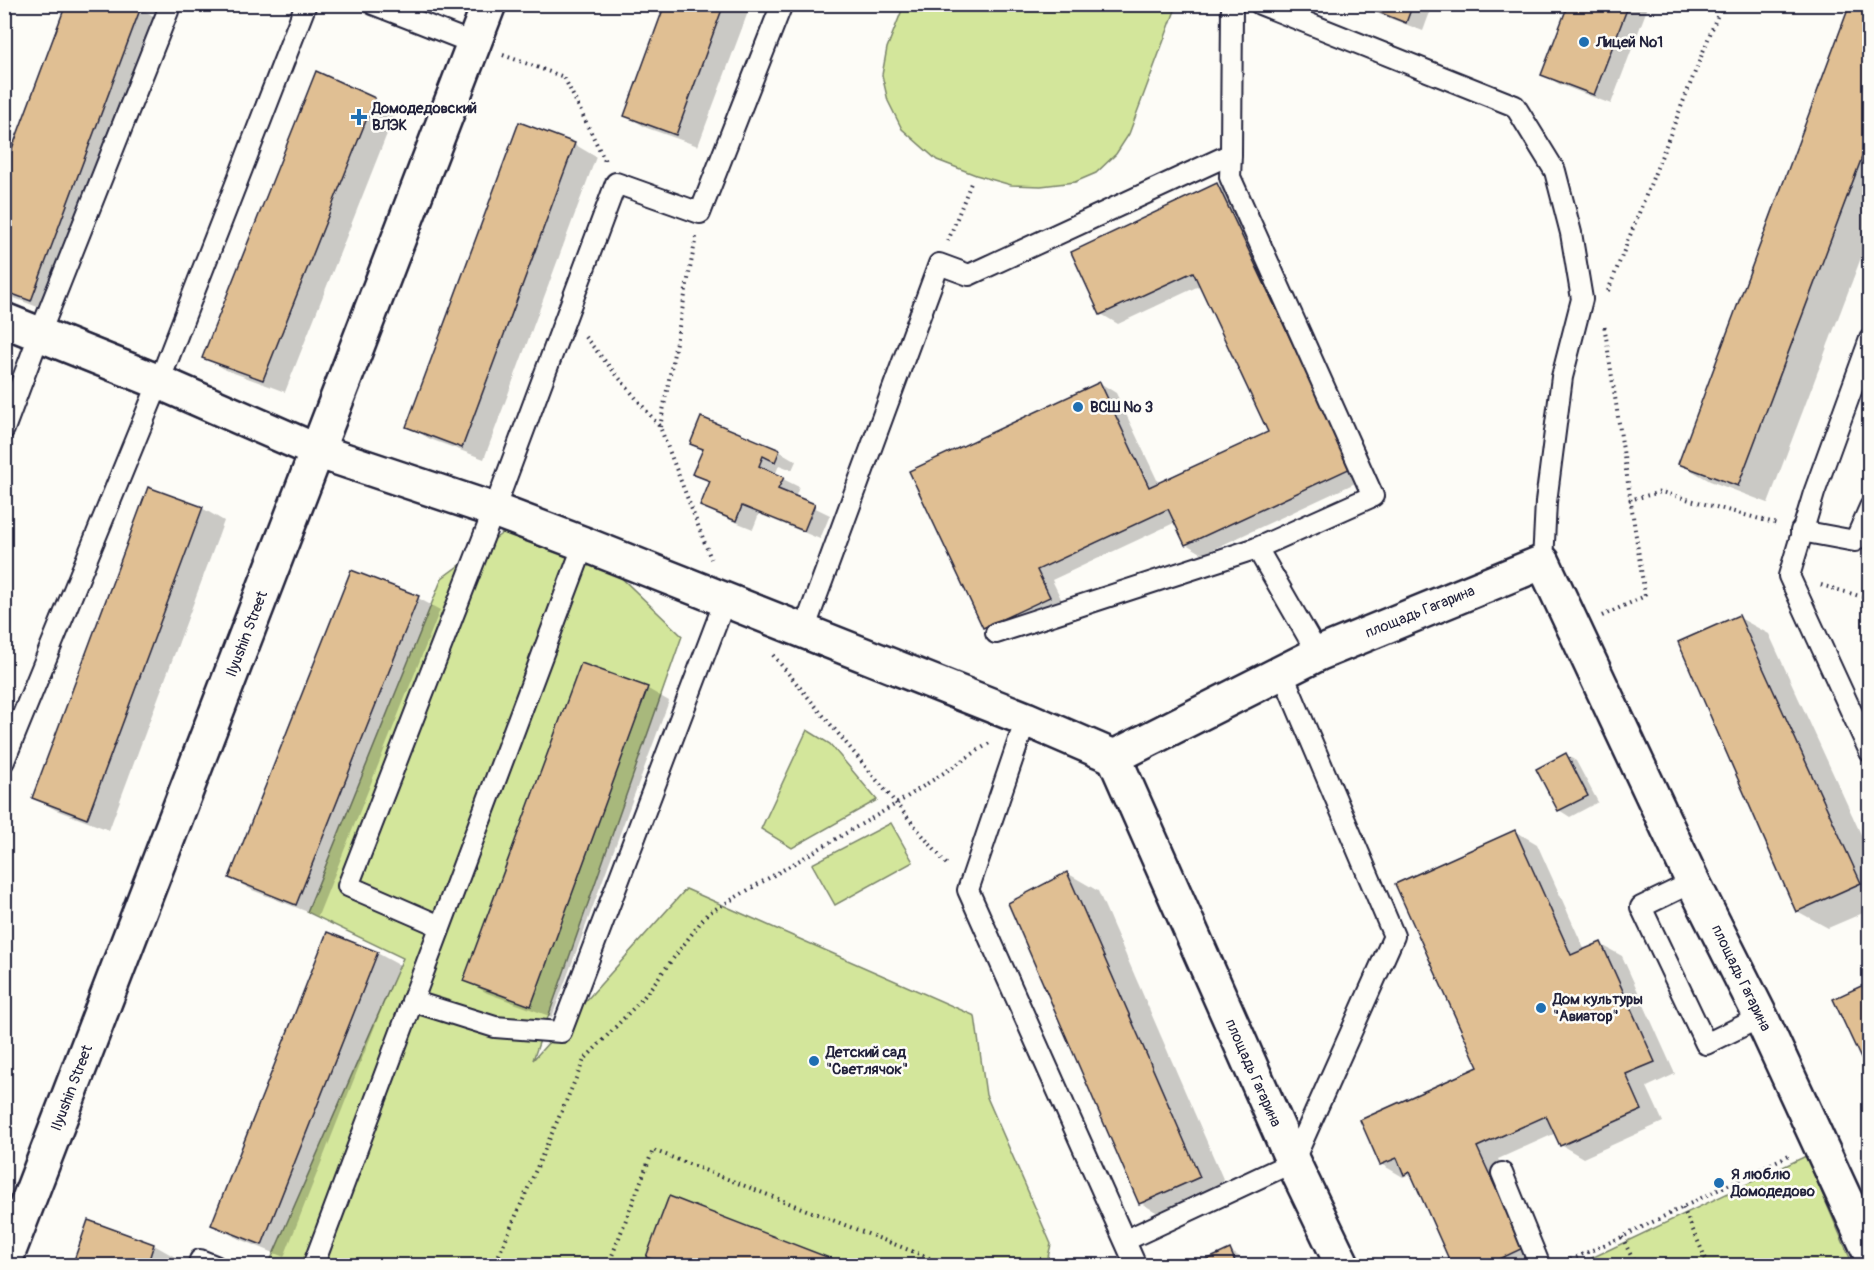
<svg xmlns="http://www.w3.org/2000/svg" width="1874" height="1270" font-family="Pangolin,sans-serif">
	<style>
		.green { fill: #d3e69b; stroke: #7a846b; stroke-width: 1.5 }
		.shadow { fill: #0003 }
		.building { fill: #e0bf93; stroke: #22223b; stroke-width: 1.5 }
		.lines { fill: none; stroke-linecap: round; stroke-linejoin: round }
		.lane-casing { stroke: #22223b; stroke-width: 24 }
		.street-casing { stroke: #22223b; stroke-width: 38 }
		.path { stroke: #22223b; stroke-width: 4; stroke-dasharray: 1.5 4.5; stroke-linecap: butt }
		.lane { stroke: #fdfcf7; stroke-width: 20 }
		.street { stroke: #fdfcf7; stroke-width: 33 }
		.poi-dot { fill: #1f6fb2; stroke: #fdfcf7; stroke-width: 2 }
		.labels { text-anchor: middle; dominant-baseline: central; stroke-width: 5; stroke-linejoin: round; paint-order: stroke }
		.poi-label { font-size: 15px; font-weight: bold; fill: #22223b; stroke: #fdfcf7; text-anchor: start }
		.street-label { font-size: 15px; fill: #22223b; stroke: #fdfcf7 }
	</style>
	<rect width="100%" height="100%" fill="#fdfcf7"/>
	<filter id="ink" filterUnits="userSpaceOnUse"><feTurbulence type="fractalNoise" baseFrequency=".0167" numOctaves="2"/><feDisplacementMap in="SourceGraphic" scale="12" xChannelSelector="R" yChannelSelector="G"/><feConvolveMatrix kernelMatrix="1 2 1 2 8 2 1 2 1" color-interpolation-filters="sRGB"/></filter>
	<g filter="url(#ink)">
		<!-- green -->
		<g class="green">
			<path d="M904,5v-1l273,1 -48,129 -13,20 -20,19 -21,9 -34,4 -30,-1 -35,-10 -39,-15 -35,-31 -14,-28 -6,-26 5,-27z"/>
			<path d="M508,529l102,38 72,69 -149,424 153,-171 289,127 11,79 65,149 -5,22h-778l135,-308 -96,-46 135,-334z"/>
			<path d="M807,730l23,14 47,56 -85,48 -31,-19z"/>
			<path d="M891,823l22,39 -78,43 -23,-41z"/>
			<path d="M1806,1156l47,109h-276z"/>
		</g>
		<!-- shadow -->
		<g class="shadow">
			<path d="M666,4h85l-53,142 -51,-18 -22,-13z"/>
			<path d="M1353,4h80l-10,27z"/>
			<path d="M1549,4h100l-38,100 -52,-20 -16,-10 24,-62z"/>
			<path d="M1870,4v230l-102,269 -58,-22 -30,-17z"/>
			<path d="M140,8l22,13 -109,292 -49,-19v-119z"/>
			<path d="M374,99l22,12 -111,281 -59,-22 -22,-13z"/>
			<path d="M574,144l22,13 -112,302 -54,-20 -22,-13z"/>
			<path d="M1217,185l17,10 132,283 -163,76 -17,-10 -10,-22 -124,58 13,27 -64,30 -17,-10 116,-244 16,10 43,91 111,-51 -69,-148 -83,39 -17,-10z"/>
			<path d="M692,443l87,8 17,10 -4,9 -13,-5 -4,10 24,12 -4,11 35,17 -10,24 -61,-25 -6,15 -35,-14 -16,-10 9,-22 -17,-10 10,-23z"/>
			<path d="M202,508l22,13 -115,309 -53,-20 -22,-12z"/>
			<path d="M418,598l22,12 -122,306 -66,-26 -22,-12z"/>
			<path d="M1738,617l31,17 101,220v56l-42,18 -31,-17z"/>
			<path d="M582,664l66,25 21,12 -117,316 -65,-24 -22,-13z"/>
			<path d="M1566,755l10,6 22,41 -28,15 -11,-7z"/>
			<path d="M1515,831l22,13 48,107 15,-7 22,12 53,118 -28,13 16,35 -80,36 -22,-13 -5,-12 -58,26 46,102 -11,5h-79l-39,-87 -7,-4 -5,2 -22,-13 99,-97z"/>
			<path d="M1067,873l31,18 132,304 -59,26 -30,-18z"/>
			<path d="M377,953l22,12 -115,292 -49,-20 -22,-12z"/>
			<path d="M89,1222l65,23 21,12 -2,9h-99z"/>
			<path d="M1230,1251l25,15h-58z"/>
		</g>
		<!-- building -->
		<g class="building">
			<path d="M66,4h69l6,3 -110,294 -27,-10v-121z"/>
			<path d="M665,4h59l-48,131 -52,-19z"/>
			<path d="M1358,4h55l-7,19z"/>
			<path d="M1553,4h76l-35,91 -53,-20 25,-65z"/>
			<path d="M1850,4h20v132l-132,350 -60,-22z"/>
			<path d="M316,71l59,27 -112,282 -61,-22z"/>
			<path d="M519,122l56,21 -113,305 -56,-21z"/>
			<path d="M1217,183l134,285 -166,77 -17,-36 -131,61 13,27 -67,31 -74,-157 191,-89 49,105 119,-55 -75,-160 -93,43 -29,-63z"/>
			<path d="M701,417l79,33 -5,12 -12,-6 -4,10 25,11 -6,12 37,15 -11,27 -62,-25 -6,15 -36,-15 10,-25 -18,-7 11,-25 -13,-5z"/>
			<path d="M148,487l55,20 -116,312 -55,-21z"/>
			<path d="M351,570l68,26 -123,309 -67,-27z"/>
			<path d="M1739,615l122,268 -65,29 -118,-270z"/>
			<path d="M581,663l67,24 -117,319 -68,-25z"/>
			<path d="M1566,753l22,43 -30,15 -22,-42z"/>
			<path d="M1515,830l56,125 30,-13 54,120 -29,12 16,36 -82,36 -14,-30 -69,31 46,101 -38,18h-33l-42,-94 -6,3 -7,-17 -17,7 -20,-45 118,-53 -83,-183z"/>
			<path d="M1067,872l133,305 -61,27 -131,-301z"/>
			<path d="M327,932l51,20 -116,293 -51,-20z"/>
			<path d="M1870,982v96l-37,-79z"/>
			<path d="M669,1196l181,70h-182l-22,-9z"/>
			<path d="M88,1220l66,24 -7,22h-75z"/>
			<path d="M1230,1249l7,17h-44z"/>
		</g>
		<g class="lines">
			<defs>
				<g id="lane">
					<path d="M373,4l102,40"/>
					<path d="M1260,4l255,102 40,65 16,62 11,66 -20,78 -16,125 -3,60"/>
					<path d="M1231,154l-1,23 143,319 -116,52 61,106"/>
					<path d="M1870,339l-56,154 -25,83 81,176"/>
					<path d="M4,429l36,-96 128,-322 1,-7"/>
					<path d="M1801,531l54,10 15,-34"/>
					<path d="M804,630l135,-366 30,11 262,-121 1,-150"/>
					<path d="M996,633l261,-85"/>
					<path d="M1026,719l-58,171 168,376"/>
					<path d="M4,761l155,-379 147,-378"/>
					<path d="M1693,882l-52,25 65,137 55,-27"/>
					<path d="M440,926l-92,-40 146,-376 122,-327 84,30 82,-209"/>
					<path d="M412,1001l83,26 66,5 165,-434"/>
					<path d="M1502,1173l38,93"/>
					<path d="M1126,1240l167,-78 101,-226 -112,-264"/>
					<path d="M198,1266l2,-6 15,6"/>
					<path d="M313,1266l271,-722"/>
				</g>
				<g id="street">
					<path d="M4,320l155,62 158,69 177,59 90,34 442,175 88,38"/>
					<path d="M1114,757l204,-103 225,-92 150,320 68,135 109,236"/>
					<path d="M1114,757l179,405 50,104"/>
					<path d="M4,1264l485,-1260"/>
				</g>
			</defs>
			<!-- lane casing -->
			<use href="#lane" class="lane-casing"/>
			<!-- street casing -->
			<use href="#street" class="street-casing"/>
			<!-- path -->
			<g class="path">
				<path d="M503,55l61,22 41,84"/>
				<path d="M948,241l23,-58"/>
				<path d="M1608,291l114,-287"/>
				<path d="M585,337l75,90 51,132"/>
				<path d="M660,427l36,-190"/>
				<path d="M1629,500l32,-8 117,32"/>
				<path d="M1821,585l49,14"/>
				<path d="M1602,616l43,-20 -41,-272"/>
				<path d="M773,655l175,211"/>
				<path d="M1683,1208l26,58"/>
				<path d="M1622,1237l14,29"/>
				<path d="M1565,1262l57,-25 169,-83"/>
				<path d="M494,1266l90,-206 59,-62 64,-84 189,-110 95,-62"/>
				<path d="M608,1266l45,-116 297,116"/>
			</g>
			<!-- lane -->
			<use href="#lane" class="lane"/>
			<!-- street -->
			<use href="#street" class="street"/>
		</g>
	</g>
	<!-- markers -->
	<g class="poi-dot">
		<circle cx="1584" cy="42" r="6"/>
		<path d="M356 108h6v6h6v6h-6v6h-6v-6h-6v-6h6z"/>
		<circle cx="1078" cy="407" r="6"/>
		<circle cx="1541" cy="1008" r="6"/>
		<circle cx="814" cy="1061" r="6"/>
		<circle cx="1719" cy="1183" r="6"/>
	</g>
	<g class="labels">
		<!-- poi labels -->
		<g class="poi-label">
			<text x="1596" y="42">Лицей №1</text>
			<text x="372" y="108">Домодедовский<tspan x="372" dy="17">ВЛЭК</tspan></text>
			<text x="1090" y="407">ВСШ № 3</text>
			<text x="1553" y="999">Дом культуры<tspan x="1553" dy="17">"Авиатор"</tspan></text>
			<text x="826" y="1052">Детский сад<tspan x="826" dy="17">"Светлячок"</tspan></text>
			<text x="1731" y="1174">Я люблю<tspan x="1731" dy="17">Домодедово</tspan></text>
		</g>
		<!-- street labels -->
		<g class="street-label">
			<text transform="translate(1420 612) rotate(-22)">площадь Гагарина</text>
			<text transform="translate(247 634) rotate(-69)">Ilyushin Street</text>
			<text transform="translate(1741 978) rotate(64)">площадь Гагарина</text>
			<text transform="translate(1253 1073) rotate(66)">площадь Гагарина</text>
			<text transform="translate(72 1088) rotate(-69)">Ilyushin Street</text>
		</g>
	</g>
	<!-- margin -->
	<rect width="1874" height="1270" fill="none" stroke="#fdfcf7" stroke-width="24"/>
	<rect x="12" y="12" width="1850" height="1246" fill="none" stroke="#22223b" stroke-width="2" filter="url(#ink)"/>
</svg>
